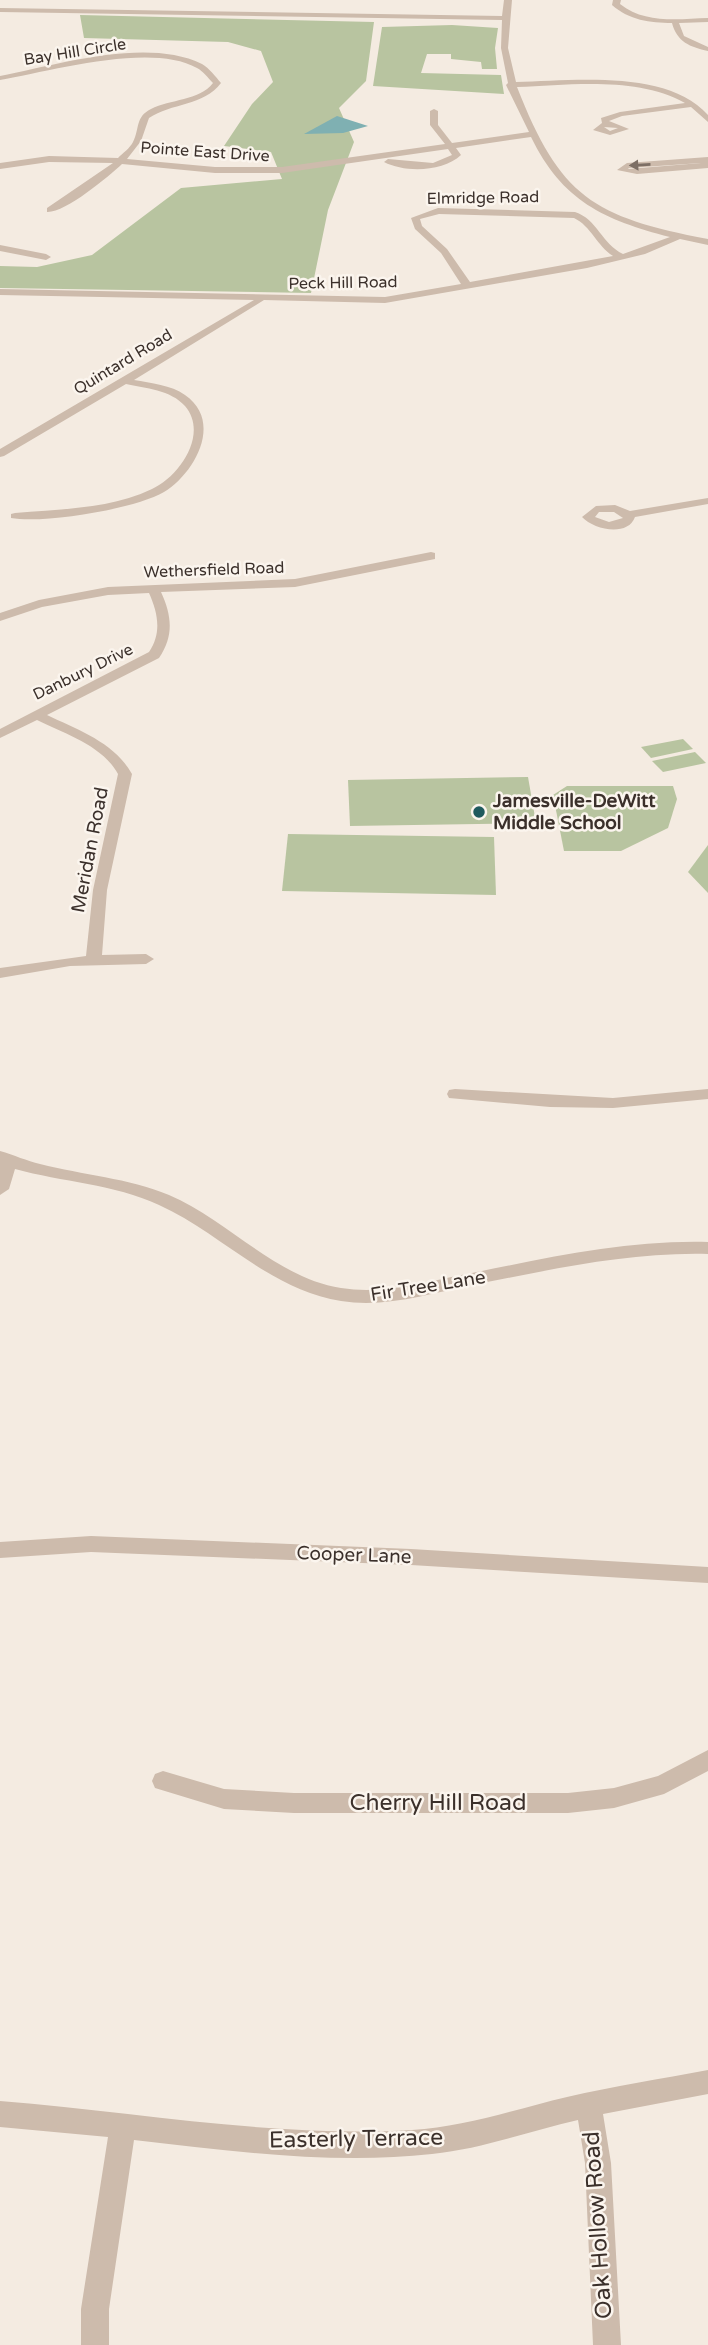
<svg xmlns="http://www.w3.org/2000/svg" width="708" height="2345" font-family="'Varela Round',sans-serif">
	<style>
		.green { fill: #b8c4a0 }
		.water { fill: #7fb0b2 }
		.lines { fill: none; stroke-linecap: round; stroke-linejoin: round }
		.minor { fill: #cdbbac; fill-rule: evenodd }
		.oneway { fill: #7d6f65 }
		.poi-dot { fill: #1f5a5e; stroke: #fbf5ee; stroke-width: 2.5 }
		.labels { text-anchor: middle; dominant-baseline: central; stroke-width: 5; stroke-linejoin: round; paint-order: stroke }
		.far-street-label { font-size: 16px; fill: #3b302b; stroke: #fbf5ee }
		.poi-label { font-size: 19px; font-weight: bold; fill: #3b302b; stroke: #fbf5ee; text-anchor: start }
		.street-label { font-size: 19px; fill: #3b302b; stroke: #fbf5ee }
		.near-street-label { font-size: 23px; fill: #3b302b; stroke: #fbf5ee }
	</style>
	<rect width="100%" height="100%" fill="#f4ebe1"/>
	<!-- green -->
	<g class="green">
		<path d="M80,15l294,7 -8,59 -27,27 15,34 -26,68 -17,83 -311,-5v-22l37,1 55,-12 89,-67 101,-9 -11,-27 -47,-6 28,-42 21,-22 -12,-31 -33,-9 -144,-4z"/>
		<path d="M452,25l46,3 -3,20 2,21h-15l-1,-7 -30,-3v-5h-24l-6,19 80,2 3,19 -131,-8 9,-59z"/>
		<path d="M683,739l10,10 -42,9 -10,-11z"/>
		<path d="M695,752l11,11 -43,9 -11,-11z"/>
		<path d="M528,777l8,46 -186,3 -2,-46z"/>
		<path d="M567,786h106l4,13 -9,29 -47,23h-57l-11,-56z"/>
		<path d="M288,834l206,3 2,58 -214,-4z"/>
		<path d="M708,845v48l-20,-21z"/>
	</g>
	<!-- water -->
	<path class="water" d="M337,116l31,10 -25,7 -39,1z"/>
	<g class="lines">
		<!-- minor -->
		<g class="minor">
			<path d="M504,0h8l-4,48 8,34c57,-1 151,-13 192,33v7l-17,-15 -69,9 -13,5 20,8 -19,6 -17,-5 9,-7 -1,-5 19,-6 65,-9c-48,-27 -115,-18 -168,-16 43,110 76,130 191,152v6l-28,-6 -35,15 -58,14 -202,35 -121,-3 -130,80c17,3 37,5 51,15 39,27 9,79 -21,97 -29,17 -120,32 -153,26v-4l4,-1c46,-4 95,-4 137,-24 27,-12 57,-55 33,-83 -14,-16 -40,-18 -59,-22l-122,72 -4,1v-8l254,-149 -254,-5v-6l385,8 76,-13 -20,-31 -26,-24 -4,-11 27,-10 137,4c22,7 27,32 48,42l47,-17c-66,-17 -108,-36 -139,-100l-75,11 5,7c-18,17 -56,18 -77,7l4,-3 45,4 19,-8 -4,-6 -166,24h-67l-93,-9c-14,13 -57,49 -75,48v-4l66,-45 -64,-1 -49,7v-6l49,-7 69,2c5,-5 12,-10 15,-16 7,-14 2,-25 18,-33 19,-10 48,-8 62,-26 -5,-5 -10,-12 -16,-15 -45,-26 -147,3 -197,12v-4c58,-11 146,-39 202,-12 7,4 14,13 19,19 -17,23 -50,20 -72,35l-8,23 -14,18 88,8h67l163,-23 -15,-19v-14l4,-2 4,2v14l14,18 77,-11 -23,-47 2,-2 -7,-35 1,-28 -502,-8v-4l502,8zM604,127l14,1 -8,3zM439,214l135,4c17,8 23,28 39,38l-143,26 -23,-33 -25,-23 -2,-7z"/>
			<path d="M613,0h8l-1,4c25,20 58,15 88,14v4l-29,1 5,13 24,11v4c-18,-4 -31,-9 -36,-28 -22,0 -43,-3 -60,-18z"/>
			<path d="M708,157v11l-71,6 -20,-4 10,-7zM701,163l-73,6 1,-1z"/>
			<path d="M0,245l46,9 5,3 -5,3 -46,-9z"/>
			<path d="M708,498v6l-73,13c-7,20 -41,13 -53,0l14,-11 19,-1 15,6zM599,512h15l9,6 -14,4 -14,-5z"/>
			<path d="M431,552l4,1v6l-140,28 -134,5c11,24 13,44 -2,66l-112,57c31,15 67,27 85,59l-25,116 -5,65 44,-1 8,5 -8,5 -76,2 -70,12v-10l86,-12 7,-66 25,-116c-16,-29 -53,-40 -81,-54l-37,18v-9l149,-77c13,-19 9,-39 0,-59l-41,2 -66,12 -42,14v-8l39,-13 69,-13 187,-8z"/>
			<path d="M455,1089l158,9 95,-9v10l-95,9 -63,-1 -101,-9 -2,-4 2,-4z"/>
			<path d="M0,1151c14,4 27,10 40,13 43,11 88,14 129,31 59,25 107,83 172,93 45,7 87,-7 131,-15 79,-16 155,-33 236,-31v12c-81,-2 -158,16 -236,31 -44,9 -86,23 -131,16 -71,-11 -120,-68 -182,-96 -45,-21 -97,-23 -144,-36l-6,20 -9,6z"/>
			<path d="M91,1536l320,13 297,18v16l-297,-18 -320,-13 -91,6v-16z"/>
			<path d="M708,1750v21l-44,23 -50,14 -46,5h-274l-70,-4 -69,-21 -3,-7 3,-7 8,-3 61,18 70,4h274l46,-5 44,-12z"/>
			<path d="M708,2070v24l-105,20 8,49 10,182h-28l-8,-182 -7,-43c-49,11 -96,29 -146,34 -99,11 -200,-3 -298,-14l-25,169v36h-28v-36l27,-172 -108,-10v-26c137,11 275,37 412,29 53,-3 104,-21 155,-33 47,-11 94,-18 141,-27z"/>
		</g>
	</g>
	<!-- one-way arrows -->
	<defs><path id="oneway-solid" d="M-6-.8H1V-3.2L6.5 0L1 3.2V.8H-6Z" transform="scale(1.75)"/></defs>
	<use class="oneway" href="#oneway-solid" transform="translate(640 165) rotate(177)"/>
	<!-- markers -->
	<circle class="poi-dot" cx="479" cy="812" r="7"/>
	<g class="labels">
		<!-- far-street labels -->
		<g class="far-street-label">
			<text transform="translate(75 52) rotate(-9)">Bay Hill Circle</text>
			<text transform="translate(205 152) rotate(4)">Pointe East Drive</text>
			<text transform="translate(483 198) rotate(-1)">Elmridge Road</text>
			<text transform="translate(343 283) rotate(-1)">Peck Hill Road</text>
			<text transform="translate(123 362) rotate(-31)">Quintard Road</text>
			<text transform="translate(214 570) rotate(-2)">Wethersfield Road</text>
			<text transform="translate(83 672) rotate(-26)">Danbury Drive</text>
		</g>
		<!-- poi labels -->
		<g class="poi-label">
			<text x="493" y="801">Jamesville-DeWitt<tspan x="493" dy="22">Middle School</tspan></text>
		</g>
		<!-- street labels -->
		<g class="street-label">
			<text transform="translate(90 850) rotate(-79)">Meridan Road</text>
			<text transform="translate(428 1286) rotate(-9)">Fir Tree Lane</text>
			<text transform="translate(354 1555) rotate(2)">Cooper Lane</text>
		</g>
		<!-- near-street labels -->
		<g class="near-street-label">
			<text x="438" y="1803">Cherry Hill Road</text>
			<text transform="translate(356 2139) rotate(-1)">Easterly Terrace</text>
			<text transform="translate(598 2225) rotate(-94)">Oak Hollow Road</text>
		</g>
	</g>
</svg>
